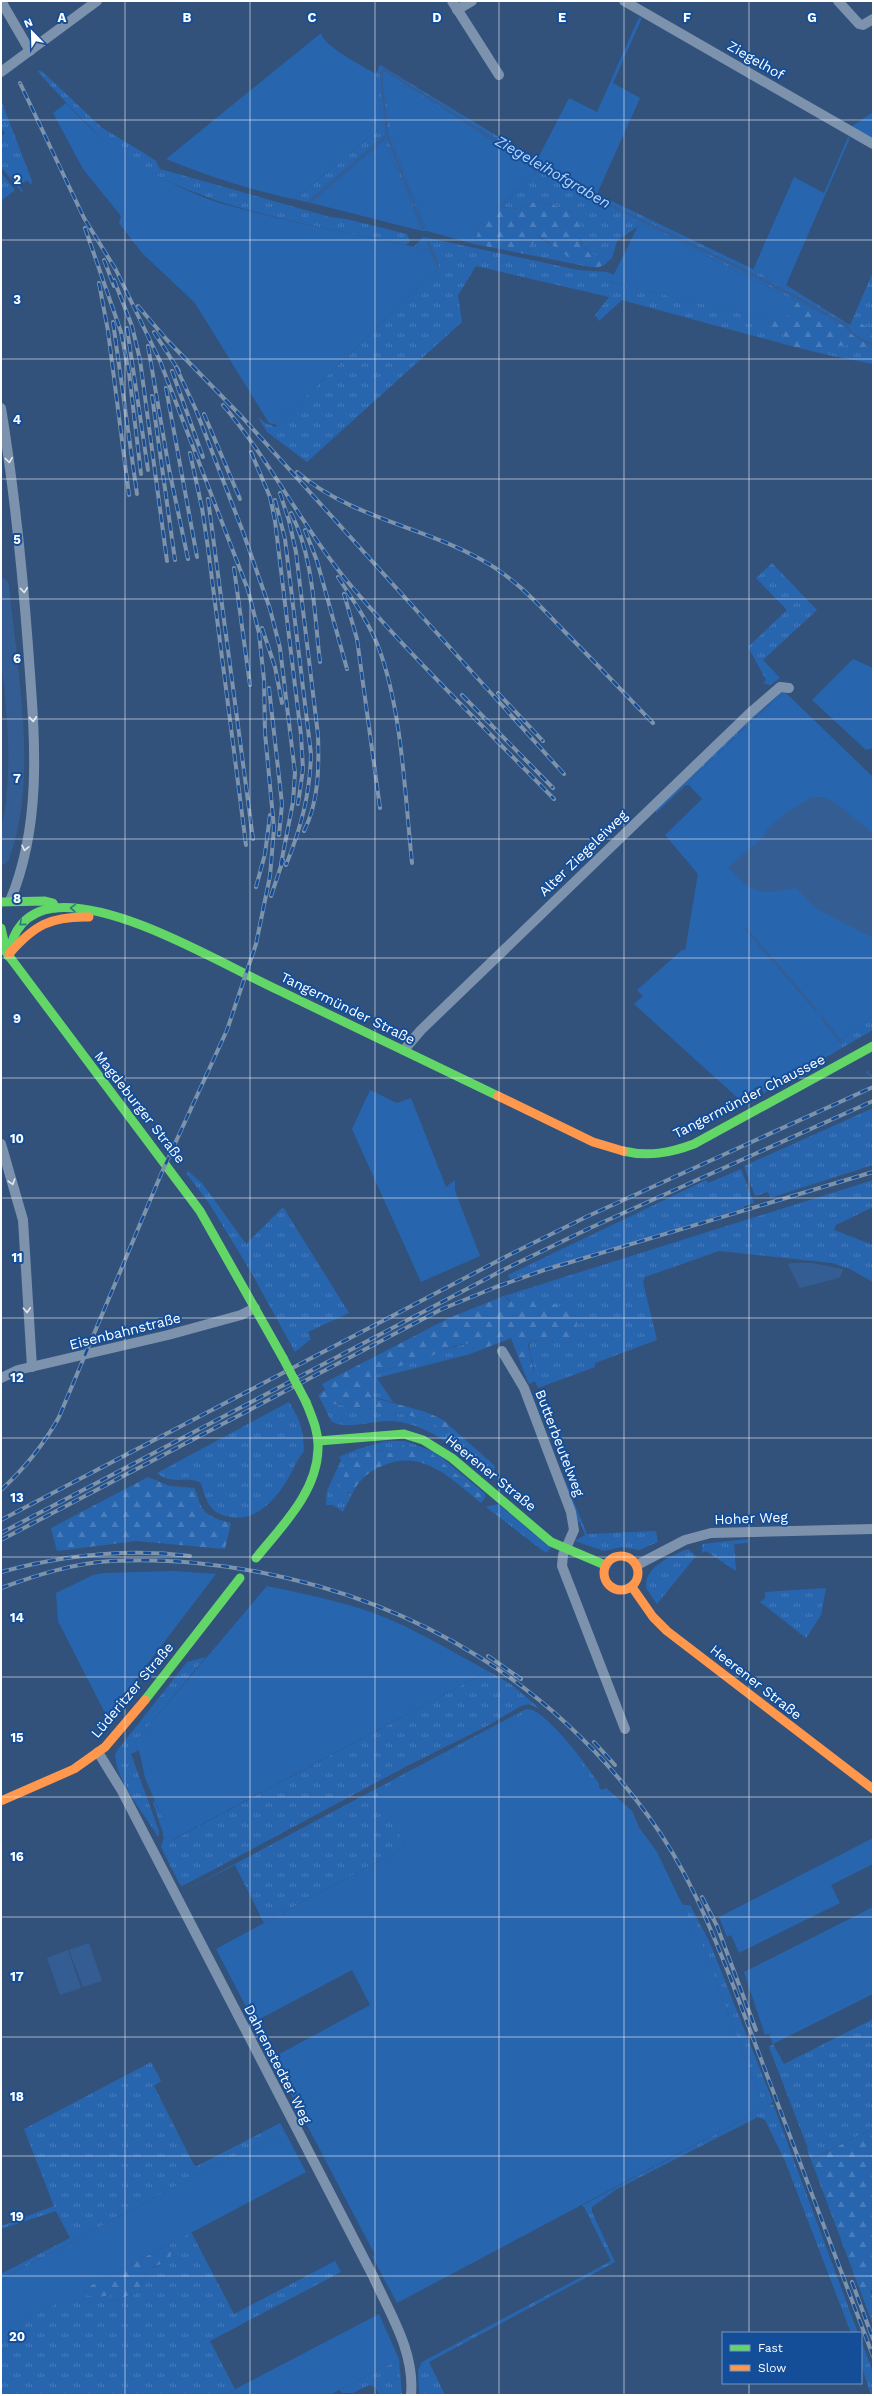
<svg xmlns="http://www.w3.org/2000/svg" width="874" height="2396" font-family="'Work Sans',sans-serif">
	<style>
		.grass { fill: url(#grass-tufts) }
		.forest { fill: url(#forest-firs) }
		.garden { fill: #2865af }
		.water { fill: #345d94 }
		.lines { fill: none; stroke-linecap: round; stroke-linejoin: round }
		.stream { stroke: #345d94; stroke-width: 2.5 }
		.river { stroke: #345d94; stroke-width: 16 }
		.street { stroke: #7d92ad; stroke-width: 10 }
		.fast { stroke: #63d668; stroke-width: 9 }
		.slow { stroke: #ff974d; stroke-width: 9 }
		.rail-casing { stroke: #7d92ab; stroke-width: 4 }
		.rail { stroke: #144e99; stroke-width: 2.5; stroke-dasharray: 8; stroke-linecap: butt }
		.fast-bridge { stroke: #63d668; stroke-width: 9 }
		.oneway { stroke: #e5e9ef }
		.oneway2 { stroke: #2c778a }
		.grid { fill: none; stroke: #fff; stroke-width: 1; stroke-opacity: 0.55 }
		.labels { text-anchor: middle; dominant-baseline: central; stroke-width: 4; stroke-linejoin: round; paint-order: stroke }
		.street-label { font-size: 14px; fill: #fff; stroke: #144e99 }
		.water-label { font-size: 15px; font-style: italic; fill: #b3d3fa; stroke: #144e99 }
		.grid-label { font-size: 13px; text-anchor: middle; font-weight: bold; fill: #fff; stroke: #144e99; stroke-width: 4; stroke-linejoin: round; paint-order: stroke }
	</style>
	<defs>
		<pattern id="grass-tufts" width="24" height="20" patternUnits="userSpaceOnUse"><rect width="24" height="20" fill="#2865af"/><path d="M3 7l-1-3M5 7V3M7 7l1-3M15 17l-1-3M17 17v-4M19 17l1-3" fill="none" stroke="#487cbb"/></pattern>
		<pattern id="forest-firs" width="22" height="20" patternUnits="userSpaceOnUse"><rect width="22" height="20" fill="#2865af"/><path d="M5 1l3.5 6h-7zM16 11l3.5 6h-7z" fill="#487cbb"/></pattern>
	</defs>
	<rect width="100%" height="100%" fill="#32527b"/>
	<!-- grass -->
	<g class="grass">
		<path d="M380,65l157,95 60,34 189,91 64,40 23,-53v60l-15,-11 -8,4 -53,-23 -157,-80 -3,5 -20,14 -5,17 -8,7 2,-7c-26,-2 -28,-26 -33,-46l-35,-12 -18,9 -20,-2 37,-35 -50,-35 -85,-52 -10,55 35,91h-5l-38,-91 -73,63 -17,-4 89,-73 -7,-52z"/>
		<path d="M37,70l6,2 58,55 46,28 9,6 4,8 170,48 16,2 61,15 3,7 -4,4c-94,-21 -216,-36 -293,-98 -28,-23 -52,-49 -76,-77z"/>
		<path d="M1,100l31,81 -1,4 -4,-5 -8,6 4,5 -1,1 -21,-25v-30l4,-4 -4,-5z"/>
		<path d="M1,173l14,17 -14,11z"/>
		<path d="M537,236l40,25 13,6 -60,-12 1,-9z"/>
		<path d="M423,237l155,33 29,2 7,3 -4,7 158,37 1,6 11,5 11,16 -169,-46 -23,21 -4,-6 14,-18 -133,-31 -18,29 4,27 -155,140 -40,-30 -9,-15 7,6 11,4 1,-2 -8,-2 10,-1 158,-152 -9,-20 -14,-3z"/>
		<path d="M847,345l26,7v12l-45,-9 6,-8z"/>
		<path d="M772,563l45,47 -54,50 17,18 -10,7 -7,-2 3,-3 -18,-33 39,-37 -31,-32z"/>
		<path d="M781,689l8,2 -9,2 -89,87 -2,5h-3l-30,28v-3z"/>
		<path d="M873,1016v14l-109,63 32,-20z"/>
		<path d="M873,1108v57l-103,33 -2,-6 -13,4 -11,-30z"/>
		<path d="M741,1169l13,34 -10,3v2l-234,71 -2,-4 198,-95 2,3z"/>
		<path d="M188,1171l14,12 44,61 37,-37 66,106 -41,19 3,7 -16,13 -44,-80 -42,-69 -23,-30z"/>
		<path d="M873,1180v27l-37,18 -2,5 39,15v37l-23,-13 -18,-6 -113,-12 -74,26 -2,5 14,58 -62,23v4l-57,21 -3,-7 -6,3 -3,-7 8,-4c1,-11 -8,-22 -3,-33l42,3 -69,-47z"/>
		<path d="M470,1343l4,5 -4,6 -93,24 16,24 -20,-5 -4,-6 5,-14 4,-5c32,-7 61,-23 92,-29z"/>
		<path d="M289,1402c11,19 14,25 15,49 -6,7 -9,15 -14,24 -12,22 -32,47 -60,42 -20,-3 -24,-16 -29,-34 -14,-8 -30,3 -44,-10z"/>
		<path d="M322,1402c45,9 84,5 125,29l5,-3 43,38 -3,14c-29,-25 -58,-55 -99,-59 -18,-1 -38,7 -56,3l-6,-3z"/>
		<path d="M386,1441h19l30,11 50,42v4l-54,-45 -28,-9 -1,4 -12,5 -13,-3 -31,43 7,-1 -10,20 -10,-7h-7l1,-14 14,-31 -2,-3 19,-8z"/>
		<path d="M564,1478l23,56 69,-3 2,11 -19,8 -18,-3 -17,4 -29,-10 10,-6 -5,-13 -4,1 -14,-44z"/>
		<path d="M498,1504l53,44 -5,5 -60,-46z"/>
		<path d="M748,1539v4l-14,1 2,27 -30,-20 -4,2v-9z"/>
		<path d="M688,1549l8,7 -39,48 -11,-16c-3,-21 27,-33 42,-39z"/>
		<path d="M826,1588l-5,27 -15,23 -46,-36 5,-4v-6z"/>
		<path d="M206,1657l-71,85 4,8 -8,4 28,77 -1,6c-12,-22 -46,-60 -42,-85l71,-90z"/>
		<path d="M488,1671l24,14 28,24 -11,-5 -8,2 -32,19 -82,41 -196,105 -29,15 -3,-3 -18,-36 3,-11 -11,-33 1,-3 19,40z"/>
		<path d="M526,1709c18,-3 64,60 73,75v3l-221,5 28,54 -142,77 -29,-58 -49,25z"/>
		<path d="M606,1788l26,23 7,16 -37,-37z"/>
		<path d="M680,1901l4,4h6l20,38 63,159 -6,4 6,-2 85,229h-7l-66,-172 -20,-41 -7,-3 -141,72 -25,18v5l23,50 -186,100 16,33h-26l-1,-25 4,-8 189,-101 -28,-56 181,-97 -60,-158z"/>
		<path d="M873,2019v109l-61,31 -43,-112 4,-3 11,20z"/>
		<path d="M151,2062l10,19 -7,5 41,81 85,-44 5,9 -83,40 -201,108v-6l69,-36 -14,-27 -55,18v-3l53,-20 -30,-77z"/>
		<path d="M191,2232l43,82 101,-53 6,11 -131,69 25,48 -11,6h-223v-62l84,-45 1,7 13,2 12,-2 3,6 26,-10 3,-12 5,-10 11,-3 12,-13 -3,-8z"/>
		<path d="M861,2340l12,32v23h-2l-10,-31z"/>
		<path d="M399,2359l3,36h-23l-4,-8 -6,-2 -16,8h-11l-3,-3z"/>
	</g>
	<!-- forest -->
	<g class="forest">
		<path d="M538,200l35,12 10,17 -4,10c7,12 13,18 27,19l-2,7c-20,11 -49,-21 -66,-29l-7,10 -1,9 -56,-11 7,-22 19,-15 20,2z"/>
		<path d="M797,302l53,23 8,-4 15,11v20l-26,-7 -13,2 -6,8 -37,-9 -11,-16 -11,-5 -1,-6 16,3z"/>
		<path d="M504,1296l5,5 37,-2 27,15 4,6v20l-4,3 -42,-3 -3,5 6,28 -8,4 -15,-39 -41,16 4,-6 -4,-5 -16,3 -32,14 -44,12 -4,5 -5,14 4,6c16,7 74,15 79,33l-5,1c-41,-24 -80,-20 -125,-29l-4,-7 7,-5 -3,-6 127,-66z"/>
		<path d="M403,1444l28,9 54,45 -4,5c-30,-24 -58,-55 -99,-37 -14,6 -22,13 -29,26h-11l-2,-7c12,-28 18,-40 50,-32l12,-5z"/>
		<path d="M148,1477l22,9 24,2c4,6 4,12 7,18 6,11 19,14 30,17l-6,26 -89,-8 -79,10 -6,-23z"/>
		<path d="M873,2128v162l-3,1 3,6v28l-66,-176 1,-1 5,11z"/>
		<path d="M168,2245l3,8 -1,7c-20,10 -25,5 -30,31l-26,10 -3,-6 -12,2 -13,-2 -1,-7z"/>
	</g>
	<!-- garden -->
	<g class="garden">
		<path d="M639,17l3,1 -29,65 27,15 -43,96 -60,-34 32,-62 28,14z"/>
		<path d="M321,33c3,14 42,33 55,41l7,52 -89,73c-45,-9 -86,-23 -128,-40z"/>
		<path d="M383,76c54,25 105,62 154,96l-48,45 -8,5 -7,22 -47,-13 -35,-91z"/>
		<path d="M66,103c35,42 102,84 154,100 68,20 139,31 208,47l9,20 -158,152 -10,1 -74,-120 -53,-50 -23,-30 2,-7 -38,-47 -30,-56z"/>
		<path d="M873,112v28l-22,-13z"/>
		<path d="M848,137l2,1 -64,147 -33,-15 41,-93 30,16z"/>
		<path d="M384,140l38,91 -111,-28z"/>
		<path d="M640,222l157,80 -13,21 -174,-41z"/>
		<path d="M853,659l20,9v80l-7,2 -54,-50z"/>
		<path d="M781,693h5l87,84v239l-77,57 -32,20 -6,-7 -18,14 -106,-96 9,-8 -6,-6 46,-41 2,2 13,-77 -33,-39 37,-36 -13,-14 2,-5z"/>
		<path d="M370,1090l27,13 14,-5 35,89 9,-7v11l25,65 -59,26 -69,-153z"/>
		<path d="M173,1571l43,3 -109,143 -49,-96 -2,-28 37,-18 11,-2z"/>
		<path d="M267,1586c42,9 85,17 124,34 34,15 65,34 97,51l-316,169 -27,-62 -5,-24 -5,-12z"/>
		<path d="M531,1710l32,29 34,47 28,22 32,44 47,98 60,158 -367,195 -25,-47 3,-1 -103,-197 98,-53 -18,-35 -98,52 -38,-73 190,-103 -29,-54z"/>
		<path d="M873,1838v26l-42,21 9,18 -101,50 -8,-18 -4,2 -8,-20z"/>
		<path d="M873,1907v87l-100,50 -4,-10 -4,1 -21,-63z"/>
		<path d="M285,2132l21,40 -305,161v-53l201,-108z"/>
		<path d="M379,2314l20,45 -60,31 -9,5h-106z"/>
	</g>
	<!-- water -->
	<g class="water">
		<path d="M812,797h12l13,7 36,29v105l-58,-30 -19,-20c-36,6 -42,8 -68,-21l35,-30 5,-9 19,-16z"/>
		<path d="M790,1263h22l32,6 -5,9 -39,10 -12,-23z"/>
		<path d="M89,1943l13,38 -19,6 -14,-37z"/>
		<path d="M68,1950l13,38 -21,7 -13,-37z"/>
	</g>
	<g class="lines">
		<!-- stream -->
		<g class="stream">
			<path d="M387,135l36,93"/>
			<path d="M310,201l77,-66 -6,-61 2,-4 3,1c72,44 142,94 218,131 82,41 163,76 242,124 7,10 15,15 27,18"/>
			<path d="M428,242l10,24"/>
			<path d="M746,929l70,81"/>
			<path d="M822,1018l19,24"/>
			<path d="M867,1072l6,6"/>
		</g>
		<!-- river -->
		<path class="river" d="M1,586c8,81 30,196 0,271"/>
		<!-- street -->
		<g class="street">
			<path d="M1,1l29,50"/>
			<path d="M452,1l47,74"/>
			<path d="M624,1l249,143"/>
			<path d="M838,1l21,23 4,1 10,-6"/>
			<path d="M457,10l15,-9"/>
			<path d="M1,72l96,-71"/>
			<path d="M1,408c13,79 21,158 27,238 6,85 16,174 -18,255"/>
			<path d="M404,1050l17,-20 330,-318 29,-25 9,1"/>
			<path d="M1,1144l22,76 9,147"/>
			<path d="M502,1351l22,37 47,124 3,18 -11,25 -1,11 63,163"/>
			<path d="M1,1378l17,-8 150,-35 73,-20 14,-7"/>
			<path d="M637,1565l48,-25 26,-7 162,-4"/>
			<path d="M98,1752l24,39 251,485c17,38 42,76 38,119"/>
		</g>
		<!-- fast -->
		<g class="fast">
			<path d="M1,902l44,-1 8,2 2,5"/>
			<path d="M1,928l5,22"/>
			<path d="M3,948l197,263 83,147"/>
			<path d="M8,956c5,-26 17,-44 46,-48 64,-7 166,55 224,82 74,36 147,71 220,106"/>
			<path d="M623,1151c25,6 47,2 71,-7l179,-98"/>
			<path d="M319,1441l85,-7 19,6 29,18 99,84 54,23"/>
			<path d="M256,1558c26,-32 61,-66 62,-109 1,-17 -6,-32 -12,-47"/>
			<path d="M145,1700l95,-122"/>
		</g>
		<!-- slow -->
		<g class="slow">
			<path d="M9,954c25,-29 42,-38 80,-37"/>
			<path d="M498,1096l95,46 30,9"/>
			<circle cx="621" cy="1573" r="17"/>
			<path d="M632,1587l21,30 14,14 206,158"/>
			<path d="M1,1801l73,-32 31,-22 40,-47"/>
		</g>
		<defs>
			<g id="rail">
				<path d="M85,228l36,104 8,41 12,101"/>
				<path d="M104,260l10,26"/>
				<path d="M114,280l18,46 8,34 27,201"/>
				<path d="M99,283l9,48 21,164"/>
				<path d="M138,306l29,34 76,78 321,356"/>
				<path d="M113,322l24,172"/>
				<path d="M127,328l21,142"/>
				<path d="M154,332l25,39"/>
				<path d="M148,346l21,123 19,90"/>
				<path d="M176,367l20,43 47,122 27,77 10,39 15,125 -2,29 -12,62"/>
				<path d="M172,371l31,86"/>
				<path d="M166,388l31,169"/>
				<path d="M152,396l23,164"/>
				<path d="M223,405c48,57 81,125 129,182 63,74 134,142 202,212"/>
				<path d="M204,414l36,85"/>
				<path d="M251,452l19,45 5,24 26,214 2,34 -5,35"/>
				<path d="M190,453l12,55 6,40 38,297"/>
				<path d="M297,472c54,46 125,54 185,88 33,18 57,45 82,71 30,30 59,61 89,92"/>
				<path d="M280,493l9,28 7,31 22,183c1,33 1,66 -14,96"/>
				<path d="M208,499l45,340"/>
				<path d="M275,500l10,39 26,215c-1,40 -10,74 -25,111"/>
				<path d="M291,513c23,45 23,100 29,149"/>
				<path d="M305,530l12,31 30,108"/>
				<path d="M234,568l16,117"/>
				<path d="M338,577c14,22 30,44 40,69 24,62 27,150 34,217"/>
				<path d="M344,594l13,45 23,169"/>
				<path d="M262,628l13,39 7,36"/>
				<path d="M269,688l13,116 -3,31"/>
				<path d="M498,693l45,48"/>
				<path d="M462,695l91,93"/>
				<path d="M256,887l9,-33 5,-39"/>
				<path d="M271,896l12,-36"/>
				<path d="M1,1490c24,-22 42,-44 58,-73l103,-245 65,-142 29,-86 14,-68 4,-48 -9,-95 -1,-53 -5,-47 -11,-43 -88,-229 -44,-91 -32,-52 -64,-135"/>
				<path d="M1,1520l510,-266 75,-37 287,-130"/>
				<path d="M1,1533l504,-264 85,-41 283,-127"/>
				<path d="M1,1540l441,-231 54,-22 48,-17 329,-98"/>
				<path d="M1,1572c63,-17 124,-24 189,-16"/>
				<path d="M1,1588c36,-13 73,-25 111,-27 50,-3 98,2 147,11 160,31 294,112 390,245 36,49 59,104 81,160l143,379"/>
				<path d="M488,1656l33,23"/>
				<path d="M594,1742l21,23"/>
				<path d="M702,1897l15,29 39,104"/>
				<path d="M852,2282l21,57"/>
			</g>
		</defs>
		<!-- rail casing -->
		<use href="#rail" class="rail-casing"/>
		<!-- rail -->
		<use href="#rail" class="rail"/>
		<!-- fast-bridge -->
		<path class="fast-bridge" d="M283,1358l23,44"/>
	</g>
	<!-- one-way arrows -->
	<defs><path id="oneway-chevron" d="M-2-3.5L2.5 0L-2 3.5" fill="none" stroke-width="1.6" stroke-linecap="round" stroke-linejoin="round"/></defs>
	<g class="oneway">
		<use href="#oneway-chevron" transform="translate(9 460) rotate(83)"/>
		<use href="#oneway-chevron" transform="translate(24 590) rotate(86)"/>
		<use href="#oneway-chevron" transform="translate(33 719) rotate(86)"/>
		<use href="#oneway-chevron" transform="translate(25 848) rotate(103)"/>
		<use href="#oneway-chevron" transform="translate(12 1182) rotate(73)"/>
		<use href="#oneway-chevron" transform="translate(27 1310) rotate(87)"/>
	</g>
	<g class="oneway2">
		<use href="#oneway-chevron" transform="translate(73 908) rotate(-177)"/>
		<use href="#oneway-chevron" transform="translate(22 923) rotate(139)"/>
	</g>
	<!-- grid -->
	<path class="grid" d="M125,1v2394M250,1v2394M375,1v2394M499,1v2394M624,1v2394M749,1v2332M1,120h872M1,240h872M1,359h872M1,479h872M1,599h872M1,719h872M1,839h872M1,958h872M1,1078h872M1,1198h872M1,1318h872M1,1438h872M1,1557h872M1,1677h872M1,1797h872M1,1917h872M1,2037h872M1,2156h872M1,2276h872M749,2383v12"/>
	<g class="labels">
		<!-- street labels -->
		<g class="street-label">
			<text transform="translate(756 60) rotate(30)">Ziegelhof</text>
			<text transform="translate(583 853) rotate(-44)">Alter Ziegeleiweg</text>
			<text transform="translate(348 1008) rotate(26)">Tangermünder Straße</text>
			<text transform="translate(749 1096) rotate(-27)">Tangermünder Chaussee</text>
			<text transform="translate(140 1107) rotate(52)">Magdeburger Straße</text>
			<text transform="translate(125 1331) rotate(-14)">Eisenbahnstraße</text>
			<text transform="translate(560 1443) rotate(69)">Butterbeutelweg</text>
			<text transform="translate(491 1473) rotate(39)">Heerener Straße</text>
			<text transform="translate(751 1518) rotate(-2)">Hoher Weg</text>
			<text transform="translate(756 1682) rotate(38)">Heerener Straße</text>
			<text transform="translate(132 1690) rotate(-50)">Lüderitzer Straße</text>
			<text transform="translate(278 2064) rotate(63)">Dahrenstedter Weg</text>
		</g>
		<!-- water labels -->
		<g class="water-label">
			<text transform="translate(553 172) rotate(30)">Ziegeleihofgraben</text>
		</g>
	</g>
	<g class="grid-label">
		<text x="62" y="22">A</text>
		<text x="187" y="22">B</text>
		<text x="312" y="22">C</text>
		<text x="437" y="22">D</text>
		<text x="562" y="22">E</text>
		<text x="687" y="22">F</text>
		<text x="812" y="22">G</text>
		<text x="17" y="184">2</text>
		<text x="17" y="304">3</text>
		<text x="17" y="424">4</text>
		<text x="17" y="544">5</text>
		<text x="17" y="663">6</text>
		<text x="17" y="783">7</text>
		<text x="17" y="903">8</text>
		<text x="17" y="1023">9</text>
		<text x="17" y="1143">10</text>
		<text x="17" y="1262">11</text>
		<text x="17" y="1382">12</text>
		<text x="17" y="1502">13</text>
		<text x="17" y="1622">14</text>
		<text x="17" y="1742">15</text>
		<text x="17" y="1861">16</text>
		<text x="17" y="1981">17</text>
		<text x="17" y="2101">18</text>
		<text x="17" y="2221">19</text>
		<text x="17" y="2341">20</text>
	</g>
	<!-- border -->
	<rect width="874" height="2396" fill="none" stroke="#ffffff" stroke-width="4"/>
	<!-- legend -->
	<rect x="722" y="2332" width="140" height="52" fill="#144e99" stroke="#7295c2"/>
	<rect x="730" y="2345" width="20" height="6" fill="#63d668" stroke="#7295c2"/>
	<text x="758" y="2352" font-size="12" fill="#ffffff">Fast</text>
	<rect x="730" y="2365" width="20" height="6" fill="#ff974d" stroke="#7295c2"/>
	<text x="758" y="2372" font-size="12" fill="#ffffff">Slow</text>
	<!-- north arrow -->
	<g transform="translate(32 32) rotate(337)" stroke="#144e99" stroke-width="3" paint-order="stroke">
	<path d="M0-3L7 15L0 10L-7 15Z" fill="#ffffff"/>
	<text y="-6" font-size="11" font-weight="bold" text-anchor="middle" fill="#ffffff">N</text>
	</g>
</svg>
